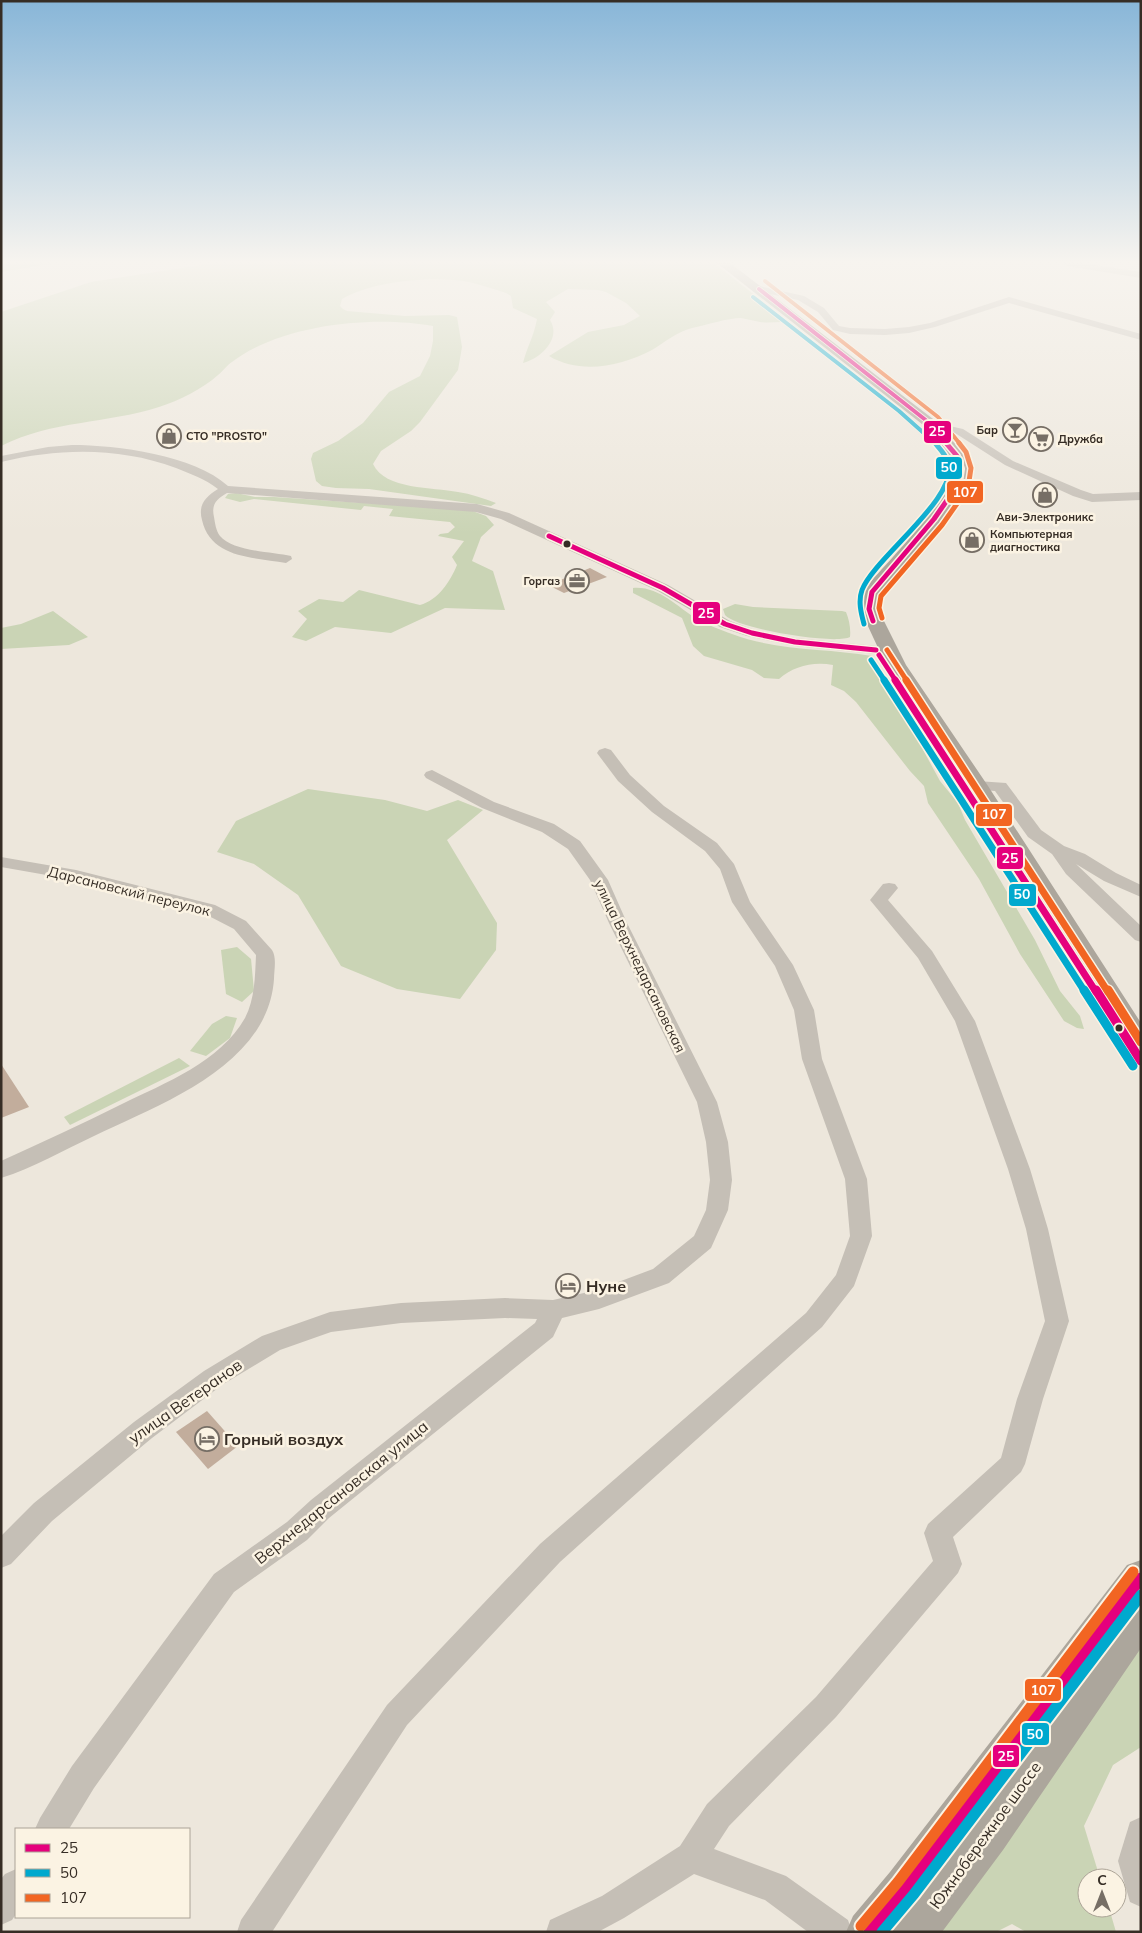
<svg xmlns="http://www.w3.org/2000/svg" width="1142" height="1933" font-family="Mulish,sans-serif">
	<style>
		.green { fill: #cad4b5 }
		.building { fill: #c2ad9c }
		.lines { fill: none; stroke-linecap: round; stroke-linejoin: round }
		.minor { fill: #c5bfb6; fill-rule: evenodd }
		.highway { fill: #aca69c; fill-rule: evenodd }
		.bus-1-far4-casing { stroke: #fbf3e3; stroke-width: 5.5 }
		.bus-1-far3-casing { stroke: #fbf3e3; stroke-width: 8 }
		.bus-1-far2-casing { stroke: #fbf3e3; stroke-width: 10 }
		.bus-1-far1-casing { stroke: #fbf3e3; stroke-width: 12 }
		.bus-1-casing { stroke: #fbf3e3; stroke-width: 15 }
		.bus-2-far4-casing { stroke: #fbf3e3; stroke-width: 5.5 }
		.bus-2-far3-casing { stroke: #fbf3e3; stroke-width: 8 }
		.bus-2-far2-casing { stroke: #fbf3e3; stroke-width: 10 }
		.bus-2-far1-casing { stroke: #fbf3e3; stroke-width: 12 }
		.bus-2-casing { stroke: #fbf3e3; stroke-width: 15 }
		.bus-3-far4-casing { stroke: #fbf3e3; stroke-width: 5.5 }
		.bus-3-far3-casing { stroke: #fbf3e3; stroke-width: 8 }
		.bus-3-far2-casing { stroke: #fbf3e3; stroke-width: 10 }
		.bus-3-far1-casing { stroke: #fbf3e3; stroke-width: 12 }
		.bus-3-casing { stroke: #fbf3e3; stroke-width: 15 }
		.bus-1-far4 { stroke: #e5007d; stroke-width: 4 }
		.bus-1-far3 { stroke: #e5007d; stroke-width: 5 }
		.bus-1-far2 { stroke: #e5007d; stroke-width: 7 }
		.bus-1-far1 { stroke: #e5007d; stroke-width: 9 }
		.bus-1 { stroke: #e5007d; stroke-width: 11 }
		.bus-2-far4 { stroke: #00a9ce; stroke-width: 4 }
		.bus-2-far3 { stroke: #00a9ce; stroke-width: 5 }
		.bus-2-far2 { stroke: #00a9ce; stroke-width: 7 }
		.bus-2-far1 { stroke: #00a9ce; stroke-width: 9 }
		.bus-2 { stroke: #00a9ce; stroke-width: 11 }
		.bus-3-far4 { stroke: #f26522; stroke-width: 4 }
		.bus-3-far3 { stroke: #f26522; stroke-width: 5 }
		.bus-3-far2 { stroke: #f26522; stroke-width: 7 }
		.bus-3-far1 { stroke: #f26522; stroke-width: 9 }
		.bus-3 { stroke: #f26522; stroke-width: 11 }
		.bus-dot { fill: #362d25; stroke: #fbf3e3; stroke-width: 2 }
		.labels { text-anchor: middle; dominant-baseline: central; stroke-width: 5; stroke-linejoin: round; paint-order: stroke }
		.far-poi-label { font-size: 11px; font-weight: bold; fill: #362d25; stroke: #fbf3e3; text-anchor: start }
		.street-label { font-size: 14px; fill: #362d25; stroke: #fbf3e3 }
		.near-poi-label { font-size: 16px; font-weight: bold; fill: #362d25; stroke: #fbf3e3; text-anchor: start }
		.near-street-label { font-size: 16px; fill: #362d25; stroke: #fbf3e3 }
		.line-badge { stroke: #fbf3e3; stroke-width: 2 }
		.badge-label { font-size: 14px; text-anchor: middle; font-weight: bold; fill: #fff }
	</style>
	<rect width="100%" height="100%" fill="#ede7dc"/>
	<!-- green -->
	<g class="green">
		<path d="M1,263h54l-54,9z"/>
		<path d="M214,263h500l67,53 2,6c-8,0 -16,1 -23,0 -6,-1 -13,-3 -19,-4 -13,0 -35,7 -49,10 -15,4 -27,14 -40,22 -31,16 -71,25 -103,6l39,-24 36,-7 16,-9 -14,-13 -20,-11 -8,-2 -30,-1 -22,13 9,10 -5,8c12,19 -10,39 -27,43 4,-16 11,-27 14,-44l-24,-11 -2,-12 -5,-3c-12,-4 -24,-8 -37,-11 -33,-7 -98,-1 -127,17l-2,7 3,3 4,2 58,5 44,-1 8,2 5,30 -4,23 -38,52 -9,9 -30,20 -8,13c12,26 60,23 85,28 13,2 25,6 38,11l-5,3 -122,-17 -33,-1 -14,-2 -6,-5 -5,-22 2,-6 25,-12 25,-18 26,-31 31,-16 10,-20 3,-15v-15c-59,-11 -152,-2 -201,36 -5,3 -9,9 -14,13 -17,15 -38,25 -59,32 -53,17 -106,13 -158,39v-134l90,-30z"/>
		<path d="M236,493l19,4h19l196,13 16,6 8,9 -13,12 -9,24 21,10 12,39 -60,-2 -54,25 -56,-6 -29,14 -14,-4 15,-18 -9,-8 21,-12 24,3 16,-12 61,15c18,-5 30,-23 37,-40l-5,-8 12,-16 -26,-5 2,-2 8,-1 7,-6 -5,-5 -61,-6 4,-7 -29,-3 -3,4 -107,-11 -14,3 -15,-4 3,-4z"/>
		<path d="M633,588c26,-2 44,19 64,31 10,6 24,11 35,15 44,17 94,14 140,22l68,125 18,22 7,17 70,120 25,51 20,25 4,13 -7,-1 -13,-7 -44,-67 -41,-75 -51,-76 -4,-17 -14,-15 -54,-69 -12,-11 -13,-6 2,-20c-19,-4 -40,1 -54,14l-15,-1 -12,-8 -48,-14 -11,-10 -11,-28 -49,-25z"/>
		<path d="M735,604l18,3 89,4 4,1c3,7 5,17 4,25 -15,8 -113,-8 -125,-22l-2,-6z"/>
		<path d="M53,611l35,26 -19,8 -68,4v-21l20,-4z"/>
		<path d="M308,789l77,11 42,11 31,-11 25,10 -36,30 50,83 -1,27 -36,49 -63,-10 -56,-23 -43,-71 -44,-31 -37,-12 19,-31z"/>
		<path d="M237,947l14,12 3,32 -12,11 -16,-8 -5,-44z"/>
		<path d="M226,1016l11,2 -7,20 -24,18 -16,-5 22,-27z"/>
		<path d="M179,1058l11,8 -120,59 -6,-8z"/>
		<path d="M1141,1628v119l-28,18 -29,61 16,52h-13v30h22l7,24h-90l-14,-8 -16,8h-75z"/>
	</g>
	<!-- building -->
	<g class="building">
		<path d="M590,568l17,9 -43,16 -16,-8z"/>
		<path d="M1,1064l28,43 -28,11z"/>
		<path d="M207,1411l31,35 -30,23 -32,-37z"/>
	</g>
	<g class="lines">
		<!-- minor -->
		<g class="minor">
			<path d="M1063,263h19l59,9v6l-74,-12z"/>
			<path d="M759,286l45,10 20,12 15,18 11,2 35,1 24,-2 21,-4 79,-26 132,37v6l-132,-37 -74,24 -26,6 -24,2 -35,-1 -17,-4 -15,-18 -20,-12 -42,-9 -1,-2z"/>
			<path d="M932,422l31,7 50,32 68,29 12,4 48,-2v8l-49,2 -19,-6 -68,-31 -50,-32 -27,-6 -1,-2z"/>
			<path d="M72,445c45,0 122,10 156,41l249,18 32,9 159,72 62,36 25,9 40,8 81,8 5,1 2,3 -2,3 -5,1 -81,-8 -48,-10 -27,-9 -62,-36 -157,-72 -25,-7 -249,-19c-10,6 -16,11 -13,24 1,6 2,14 6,19 12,15 52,16 71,20l1,3 -6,4c-32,-6 -75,-4 -84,-43 -4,-15 3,-23 16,-31 -13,-10 -27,-15 -42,-21 -57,-21 -116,-20 -175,-6v-6l47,-9z"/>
			<path d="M605,748l6,2 19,25 34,31 53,37 17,21 16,38 43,63 21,45 8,49 45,120 5,57 -18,50 -32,41 -262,235 -153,163 -135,207h-35l4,-12 146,-215 153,-161 266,-231 30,-38 14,-39 -5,-57 -43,-120 -8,-49 -19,-44 -43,-64 -12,-33 -15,-18 -53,-39 -34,-31 -21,-28 2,-3z"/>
			<path d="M432,770l62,32 60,22 26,17 28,39 19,43 90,179 11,40 4,38 -4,30 -17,38 -42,35 -70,26 -37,9 -9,19 -224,181 -22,22 -73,52 -140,196 -25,41h-34l5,-11 32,-52 142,-192 73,-52 24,-22 224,-177 2,-4 -32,-1 -104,5 -70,9 -51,18 -58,35 -70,53 -100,83 -41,43 -10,4v-32l33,-33 100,-81 70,-51 58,-35 68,-24 71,-9 104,-5 48,2 44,-10 56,-21 41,-33 12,-26 4,-30 -4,-38 -9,-40 -88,-179 -19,-43 -22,-31 -26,-17 -60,-24 -56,-30 -2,-3 2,-3z"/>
			<path d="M977,781l29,2 35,47 23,16 21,8 31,19 25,12v12l-37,-16 -28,-17 65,62v16l-6,-2 -69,-66 -14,-20 -24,-17 -33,-46 -24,-2 -2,-3 2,-3z"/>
			<path d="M1,857l75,13 139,35 31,16 26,29c5,8 2,20 2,29 -6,87 -113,125 -180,157 -30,14 -61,32 -93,42v-17c41,-19 81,-37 121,-57 43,-21 98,-42 123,-86 10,-19 10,-42 11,-63l-22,-26 -31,-16 -128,-33 -74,-13z"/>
			<path d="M889,883l6,1 3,4 -10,12 44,51 43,70 55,148 18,60 21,92 -26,78 -18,65 -4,8 -68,65 9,27 -4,9 -122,144 -107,109 -15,23 72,27 62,44 4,12h-44l-43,-32 -71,-26 -70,44 -26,14h-52l4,-12 52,-24 78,-50 27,-42 109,-107 117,-136 -9,-28 4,-9 73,-66 16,-59 28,-78 -19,-92 -18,-60 -53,-148 -37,-63 -48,-58 13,-16z"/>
			<path d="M1141,1817v90l-11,-5 -12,-41 12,-39z"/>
			<path d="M16,1869v45l-4,6 -11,5v-46l4,-5z"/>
		</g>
		<!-- highway -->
		<g class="highway">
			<path d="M717,263h13l207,159 28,34 4,13 -2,14 -27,40 -59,70 -3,16 28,56 82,121 153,237v31l-10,-2 -165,-266 -80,-121 -26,-56 3,-17 2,-4c19,-22 89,-93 88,-119 -1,-15 -17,-29 -26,-41z"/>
			<path d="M1141,1560v88l-138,202 -61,82h-96l7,-16 37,-44 237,-307z"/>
		</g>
		<defs>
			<path id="bus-1-far4" d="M759,289l173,136 15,19"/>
			<g id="bus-1-far3">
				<path d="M549,536l114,52 62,36 27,9 43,9 81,8"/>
				<path d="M873,621l-4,-12 3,-17 62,-73 25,-36 2,-14 -4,-13 -11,-13"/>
				<path d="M879,655l17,26"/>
			</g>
			<path id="bus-1-far2" d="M895,680l201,312"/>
			<path id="bus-1-far1" d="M1096,990l45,71"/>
			<path id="bus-1" d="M869,1932l37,-44 235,-310"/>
			<path id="bus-2-far4" d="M753,297l146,114 37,33"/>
			<g id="bus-2-far3">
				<path d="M864,624c-3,-11 -6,-23 -2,-34 12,-32 99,-94 86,-128 -2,-7 -8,-13 -13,-19"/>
				<path d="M871,660l14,21"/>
			</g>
			<path id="bus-2-far2" d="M884,680l201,312"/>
			<path id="bus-2-far1" d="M1084,990l49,76"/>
			<path id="bus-2" d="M882,1932l32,-38 227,-299"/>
			<path id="bus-3-far4" d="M765,281l173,136 22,27"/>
			<g id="bus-3-far3">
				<path d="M882,618l-3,-10 2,-12 61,-71 26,-37 3,-20 -5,-16 -7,-9"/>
				<path d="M887,650l20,31"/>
			</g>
			<path id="bus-3-far2" d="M906,680l202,312"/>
			<path id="bus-3-far1" d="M1108,990l33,52"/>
			<path id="bus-3" d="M861,1926l37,-44 235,-310"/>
		</defs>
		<!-- bus-1-far4 casing -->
		<use href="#bus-1-far4" class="bus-1-far4-casing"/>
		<!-- bus-1-far3 casing -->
		<use href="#bus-1-far3" class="bus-1-far3-casing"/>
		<!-- bus-1-far2 casing -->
		<use href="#bus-1-far2" class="bus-1-far2-casing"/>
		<!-- bus-1-far1 casing -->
		<use href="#bus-1-far1" class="bus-1-far1-casing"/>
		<!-- bus-1 casing -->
		<use href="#bus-1" class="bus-1-casing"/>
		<!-- bus-2-far4 casing -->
		<use href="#bus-2-far4" class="bus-2-far4-casing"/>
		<!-- bus-2-far3 casing -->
		<use href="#bus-2-far3" class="bus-2-far3-casing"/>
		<!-- bus-2-far2 casing -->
		<use href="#bus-2-far2" class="bus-2-far2-casing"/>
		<!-- bus-2-far1 casing -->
		<use href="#bus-2-far1" class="bus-2-far1-casing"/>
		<!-- bus-2 casing -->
		<use href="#bus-2" class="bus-2-casing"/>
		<!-- bus-3-far4 casing -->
		<use href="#bus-3-far4" class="bus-3-far4-casing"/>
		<!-- bus-3-far3 casing -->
		<use href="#bus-3-far3" class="bus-3-far3-casing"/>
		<!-- bus-3-far2 casing -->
		<use href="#bus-3-far2" class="bus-3-far2-casing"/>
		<!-- bus-3-far1 casing -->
		<use href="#bus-3-far1" class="bus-3-far1-casing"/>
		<!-- bus-3 casing -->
		<use href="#bus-3" class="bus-3-casing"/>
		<!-- bus-1-far4 -->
		<use href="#bus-1-far4" class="bus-1-far4"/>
		<!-- bus-1-far3 -->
		<use href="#bus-1-far3" class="bus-1-far3"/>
		<!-- bus-1-far2 -->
		<use href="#bus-1-far2" class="bus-1-far2"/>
		<!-- bus-1-far1 -->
		<use href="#bus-1-far1" class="bus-1-far1"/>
		<!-- bus-1 -->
		<use href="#bus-1" class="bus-1"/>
		<!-- bus-2-far4 -->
		<use href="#bus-2-far4" class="bus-2-far4"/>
		<!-- bus-2-far3 -->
		<use href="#bus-2-far3" class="bus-2-far3"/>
		<!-- bus-2-far2 -->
		<use href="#bus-2-far2" class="bus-2-far2"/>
		<!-- bus-2-far1 -->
		<use href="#bus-2-far1" class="bus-2-far1"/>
		<!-- bus-2 -->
		<use href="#bus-2" class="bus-2"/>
		<!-- bus-3-far4 -->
		<use href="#bus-3-far4" class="bus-3-far4"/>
		<!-- bus-3-far3 -->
		<use href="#bus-3-far3" class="bus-3-far3"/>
		<!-- bus-3-far2 -->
		<use href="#bus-3-far2" class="bus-3-far2"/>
		<!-- bus-3-far1 -->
		<use href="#bus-3-far1" class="bus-3-far1"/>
		<!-- bus-3 -->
		<use href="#bus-3" class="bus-3"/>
	</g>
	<!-- sky -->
	<linearGradient id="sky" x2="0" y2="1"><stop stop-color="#88b6d8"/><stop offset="0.49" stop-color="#f7f4ef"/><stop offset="1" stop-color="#f7f4ef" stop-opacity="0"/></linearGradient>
	<rect width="1142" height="534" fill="url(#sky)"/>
	<!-- icons -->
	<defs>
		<symbol id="bar-ring" viewBox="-11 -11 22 22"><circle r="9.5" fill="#fbf3e3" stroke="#766e65" stroke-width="1.5"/><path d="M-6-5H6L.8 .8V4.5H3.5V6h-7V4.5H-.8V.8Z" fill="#766e65"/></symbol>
		<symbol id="shop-ring" viewBox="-11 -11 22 22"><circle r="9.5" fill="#fbf3e3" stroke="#766e65" stroke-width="1.5"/><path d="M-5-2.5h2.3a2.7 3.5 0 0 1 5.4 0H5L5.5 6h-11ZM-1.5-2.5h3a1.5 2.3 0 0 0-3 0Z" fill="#766e65"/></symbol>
		<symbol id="supermarket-ring" viewBox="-11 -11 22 22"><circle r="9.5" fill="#fbf3e3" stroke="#766e65" stroke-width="1.5"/><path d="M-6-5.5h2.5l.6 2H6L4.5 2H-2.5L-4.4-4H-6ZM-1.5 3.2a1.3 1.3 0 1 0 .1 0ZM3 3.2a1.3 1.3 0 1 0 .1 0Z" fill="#766e65"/></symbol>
		<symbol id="office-ring" viewBox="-11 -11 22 22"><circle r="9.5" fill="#fbf3e3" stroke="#766e65" stroke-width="1.5"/><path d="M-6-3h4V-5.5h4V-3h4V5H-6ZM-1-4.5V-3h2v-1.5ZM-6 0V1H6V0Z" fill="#766e65"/></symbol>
		<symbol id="hotel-ring" viewBox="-11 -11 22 22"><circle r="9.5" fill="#fbf3e3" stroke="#766e65" stroke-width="1.5"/><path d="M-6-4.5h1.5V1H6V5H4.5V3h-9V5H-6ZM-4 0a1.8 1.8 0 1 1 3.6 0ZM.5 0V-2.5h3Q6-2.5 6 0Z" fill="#766e65"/></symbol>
	</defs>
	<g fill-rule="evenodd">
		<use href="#bar-ring" x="1001" y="416" width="28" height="28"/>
		<use href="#shop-ring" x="155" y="422" width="28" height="28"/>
		<use href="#supermarket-ring" x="1027" y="425" width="28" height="28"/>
		<use href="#shop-ring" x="1031" y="481" width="28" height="28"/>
		<use href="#shop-ring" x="958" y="526" width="28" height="28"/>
		<use href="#office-ring" x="563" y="567" width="28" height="28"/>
		<use href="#hotel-ring" x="554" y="1272" width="28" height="28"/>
		<use href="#hotel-ring" x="193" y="1425" width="28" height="28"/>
	</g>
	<!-- markers -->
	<g class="bus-dot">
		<circle cx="567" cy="544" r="4.5"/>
		<circle cx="1119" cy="1028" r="4.5"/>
	</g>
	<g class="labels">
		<!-- far-poi labels -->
		<g class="far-poi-label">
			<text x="998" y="430" text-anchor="end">Бар</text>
			<text x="186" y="436">СТО "PROSTO"</text>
			<text x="1058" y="439">Дружба</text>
			<text x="1045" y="517" text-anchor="middle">Ави-Электроникс</text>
			<text x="990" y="534">Компьютерная<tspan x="990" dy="13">диагностика</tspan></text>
			<text x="560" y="581" text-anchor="end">Горгаз</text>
		</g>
		<!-- street labels -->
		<g class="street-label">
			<text transform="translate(129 891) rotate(14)">Дарсановский переулок</text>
			<text transform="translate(640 966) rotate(64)">улица Верхнедарсановская</text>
		</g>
		<!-- near-poi labels -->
		<g class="near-poi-label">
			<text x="586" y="1286">Нуне</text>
			<text x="224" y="1439">Горный воздух</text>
		</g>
		<!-- near-street labels -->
		<g class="near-street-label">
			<text transform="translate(185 1401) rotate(-35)">улица Ветеранов</text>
			<text transform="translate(341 1492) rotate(-39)">Верхнедарсановская улица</text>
			<text transform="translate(985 1835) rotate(-54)">Южнобережное шоссе</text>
		</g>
	</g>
	<g class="line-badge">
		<rect x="923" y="420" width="29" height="24" rx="5" fill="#e5007d"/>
		<rect x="935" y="456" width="28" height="24" rx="5" fill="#00a9ce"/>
		<rect x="946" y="480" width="38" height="24" rx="5" fill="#f26522"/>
		<rect x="692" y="601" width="29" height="24" rx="5" fill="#e5007d"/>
		<rect x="975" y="803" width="38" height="24" rx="5" fill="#f26522"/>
		<rect x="996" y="846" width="28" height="24" rx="5" fill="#e5007d"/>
		<rect x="1008" y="883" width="29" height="24" rx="5" fill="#00a9ce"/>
		<rect x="1024" y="1678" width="38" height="24" rx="5" fill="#f26522"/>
		<rect x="1021" y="1722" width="29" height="24" rx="5" fill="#00a9ce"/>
		<rect x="992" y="1744" width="28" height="24" rx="5" fill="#e5007d"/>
	</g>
	<g class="badge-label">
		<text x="937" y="436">25</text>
		<text x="949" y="472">50</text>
		<text x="965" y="497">107</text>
		<text x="706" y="618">25</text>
		<text x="994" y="819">107</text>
		<text x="1010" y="863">25</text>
		<text x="1022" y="899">50</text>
		<text x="1043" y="1695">107</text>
		<text x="1035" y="1739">50</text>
		<text x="1006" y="1761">25</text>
	</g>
	<!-- border -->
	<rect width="1142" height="1933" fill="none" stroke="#362d25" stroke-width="5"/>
	<!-- legend -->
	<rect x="15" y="1828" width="175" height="90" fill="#fbf3e3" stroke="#aca497"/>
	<rect x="25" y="1844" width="25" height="8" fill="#e5007d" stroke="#aca497"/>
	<text x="60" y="1853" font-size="15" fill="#362d25">25</text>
	<rect x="25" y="1869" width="25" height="8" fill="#00a9ce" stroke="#aca497"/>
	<text x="60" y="1878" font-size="15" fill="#362d25">50</text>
	<rect x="25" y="1894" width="25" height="8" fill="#f26522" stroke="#aca497"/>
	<text x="60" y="1903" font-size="15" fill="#362d25">107</text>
	<!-- north arrow -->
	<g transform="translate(1102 1893)"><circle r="24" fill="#fbf3e3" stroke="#aca497"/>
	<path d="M0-4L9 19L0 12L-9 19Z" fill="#766e65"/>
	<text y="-8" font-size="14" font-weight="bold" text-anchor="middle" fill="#362d25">С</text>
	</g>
</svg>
